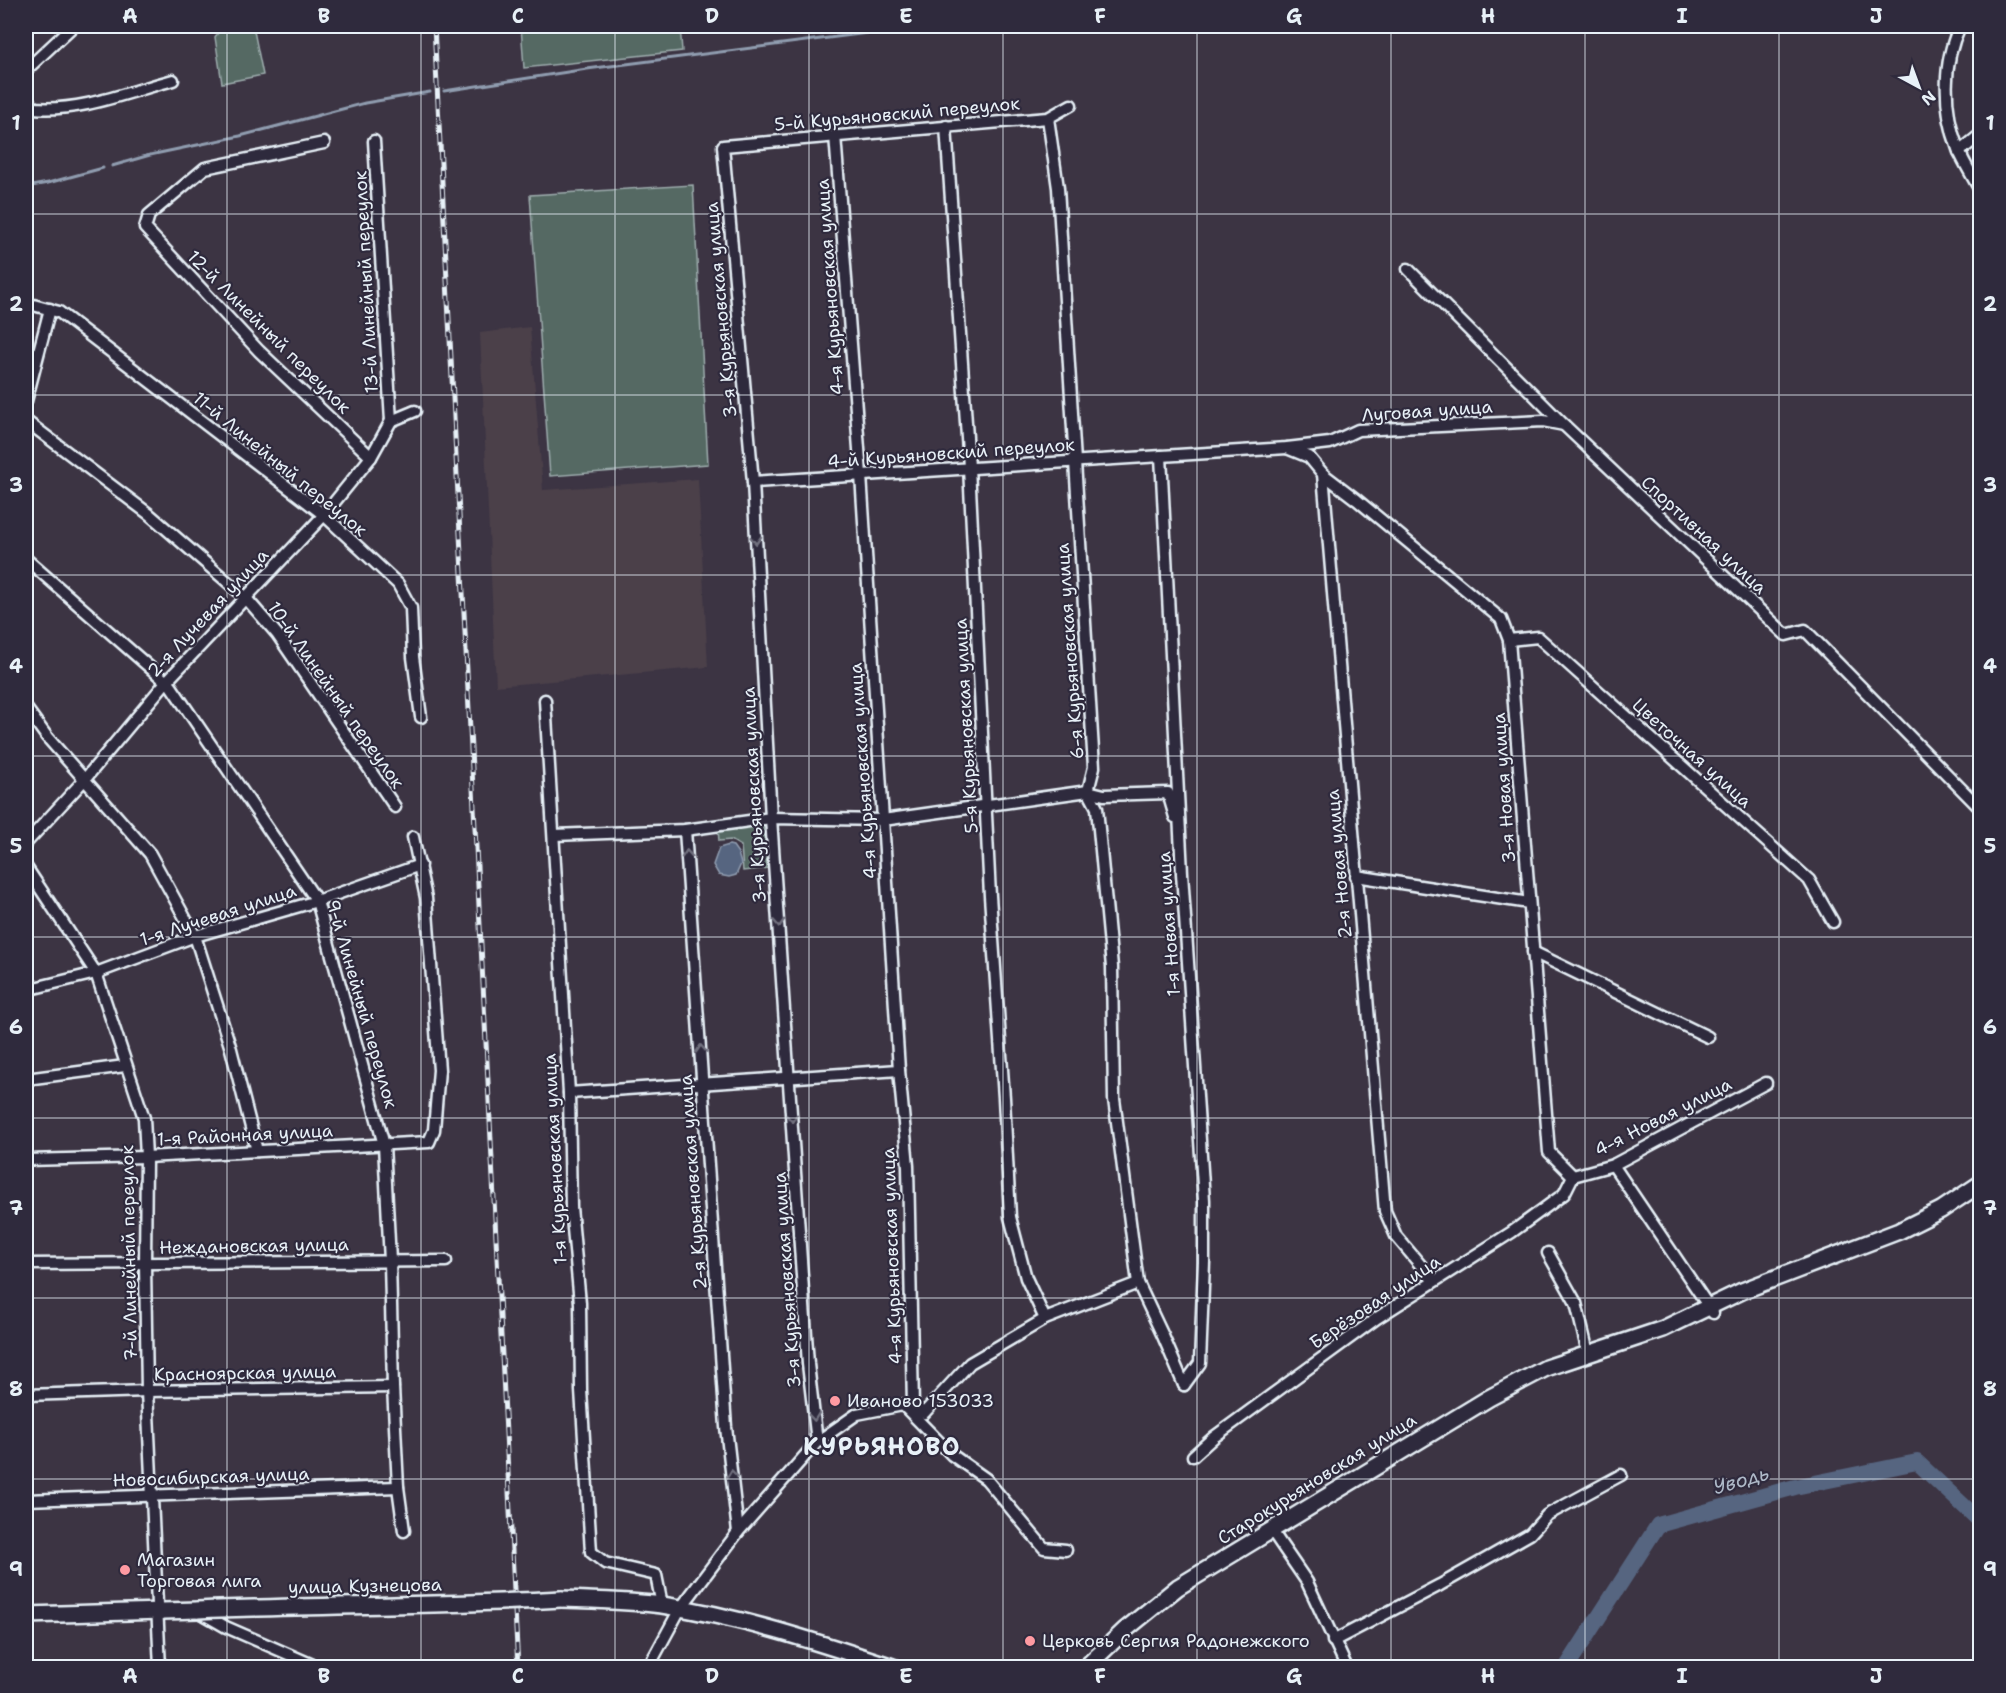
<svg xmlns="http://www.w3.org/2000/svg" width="2006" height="1693" font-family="'Shantell Sans',sans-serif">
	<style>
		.built { fill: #4b404a }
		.green { fill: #546963; stroke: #9eadae; stroke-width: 1.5 }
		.water { fill: #566580; stroke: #909db0; stroke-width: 1.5 }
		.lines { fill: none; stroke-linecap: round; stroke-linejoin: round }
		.stream { stroke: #909db0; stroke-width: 3 }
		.river { stroke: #566580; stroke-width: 16 }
		.minor-casing { stroke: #e8f1f8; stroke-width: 15 }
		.secondary-casing { stroke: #e8f1f8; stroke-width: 20 }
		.minor { stroke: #2f2a3d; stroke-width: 10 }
		.secondary { stroke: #2f2a3d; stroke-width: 15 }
		.rail-casing { stroke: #e8f1f8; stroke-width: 5 }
		.rail { stroke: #2f2a3d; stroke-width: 3; stroke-dasharray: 9; stroke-linecap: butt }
		.secondary-bridge-casing { stroke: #e8f1f8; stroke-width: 20; stroke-linecap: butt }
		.secondary-bridge { stroke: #2f2a3d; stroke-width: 15 }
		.oneway { stroke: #70707e }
		.grid { fill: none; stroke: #e8f1f8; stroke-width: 1.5; stroke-opacity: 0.55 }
		.poi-dot { fill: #ff9aa2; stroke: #2f2a3d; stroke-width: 2 }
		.labels { text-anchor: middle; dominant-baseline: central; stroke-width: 4.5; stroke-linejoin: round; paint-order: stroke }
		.street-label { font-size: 18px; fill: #e8f1f8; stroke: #2f2a3d }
		.poi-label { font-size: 18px; fill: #e8f1f8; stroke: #2f2a3d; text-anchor: start }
		.water-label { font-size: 20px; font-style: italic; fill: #aeb9c8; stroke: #2f2a3d }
		.district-label { font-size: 24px; font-weight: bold; letter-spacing: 1.5px; fill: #e8f1f8; stroke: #2f2a3d }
		.neatline { fill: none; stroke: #e8f1f8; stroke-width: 2 }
		.grid-label { font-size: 20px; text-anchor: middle; font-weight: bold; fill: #e8f1f8 }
	</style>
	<rect width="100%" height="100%" fill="#3c3443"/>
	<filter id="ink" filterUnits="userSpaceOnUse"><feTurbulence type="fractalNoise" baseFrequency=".0167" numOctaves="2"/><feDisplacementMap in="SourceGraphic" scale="12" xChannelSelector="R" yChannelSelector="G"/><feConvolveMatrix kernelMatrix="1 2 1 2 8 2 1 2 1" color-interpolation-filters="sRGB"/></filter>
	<g filter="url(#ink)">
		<!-- built -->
		<path class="built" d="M530,327l13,163 155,-11 10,188 -212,19 -16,-353z"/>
		<!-- green -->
		<g class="green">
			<path d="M223,26h30l10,49 -41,8 -7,-46z"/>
			<path d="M521,26h159l2,25 -158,17z"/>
			<path d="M693,185l15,279 -158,12 -20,-281z"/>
			<path d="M763,824l5,44 -25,3 -2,-25 -10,-6 -12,1 -1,-12z"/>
		</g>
		<!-- water -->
		<path class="water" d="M729,845l4,1 5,7 3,11 -5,11 -7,2 -10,-2 -6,-10 6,-17z"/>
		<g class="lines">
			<!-- stream -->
			<g class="stream">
				<path d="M444,91l143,-22 304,-39 45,-4"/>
				<path d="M112,166l38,-11 90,-19 125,-33 65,-11"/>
				<path d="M26,187l22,-4 55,-15"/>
			</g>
			<!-- river -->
			<path class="river" d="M1566,1668l92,-143 137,-38 122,-25 63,59"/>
			<defs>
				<g id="minor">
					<path d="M1960,26c-18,37 -17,84 -2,123 6,14 15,28 22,41"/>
					<path d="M26,70l47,-44"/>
					<path d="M26,98l8,10c47,4 94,-16 139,-28"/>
					<path d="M1048,118l10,70 36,579 -6,24 9,17 15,159 2,132 24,184 25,53 21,49"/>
					<path d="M946,126l23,341 21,429 14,202 6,119 16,61 19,41"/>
					<path d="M835,135l26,340 38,595 9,96 5,240"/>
					<path d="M374,141l17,280"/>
					<path d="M324,143l-119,25 -56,47 -4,13 114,123 112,106"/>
					<path d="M1959,152l21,-17"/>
					<path d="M1408,269l156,156 222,210 19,-5 175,178"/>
					<path d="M26,303l33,9 265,203 74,69 13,24 2,49 8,60"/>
					<path d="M26,401l24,-92"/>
					<path d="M26,421l123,93 96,83 32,37 118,173"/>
					<path d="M1287,448l22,9 14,17 62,737 11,25 38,45"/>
					<path d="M1161,456l21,417 22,327v62l-4,101 -16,22"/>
					<path d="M1323,474l34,26 144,119 8,21 40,512 24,24"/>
					<path d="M753,482l534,-34 43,-5 28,-13 185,-9 21,4"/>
					<path d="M26,559l145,127 146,215 67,244 6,116 3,126 5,100 6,44"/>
					<path d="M1509,640l29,-3 271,243 24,42"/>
					<path d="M545,700l24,393 2,114 9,96 1,87 10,162 14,11 51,12 6,30"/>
					<path d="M26,708l21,29 103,117 45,82 36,113 26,102"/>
					<path d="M685,830l41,597 12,105"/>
					<path d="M554,835l131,-5 86,-12 112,2 205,-29 16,4 64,-2 7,24"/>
					<path d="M26,843l59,-64 81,-97 158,-167 47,-58 20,-36 24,-10"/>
					<path d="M26,867l70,106 48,145 2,39 -1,107 2,127 13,277"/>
					<path d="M1356,876l173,27"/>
					<path d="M1533,952l175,85"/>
					<path d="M26,990l70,-17 99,-37 122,-35 103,-36"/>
					<path d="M26,1079l99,-13"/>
					<path d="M569,1093l330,-23"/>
					<path d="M26,1160l120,-3 283,-15 5,-12 5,-60 -13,-172 -13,-61"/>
					<path d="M1613,1165l100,148"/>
					<path d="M1573,1176l40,-11 153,-82"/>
					<path d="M1548,1253l28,50 12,50"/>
					<path d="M26,1264l420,-3"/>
					<path d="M26,1395l121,-4 246,-4"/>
					<path d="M903,1405l49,50 34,24 58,69 22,2"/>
					<path d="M817,1442l-9,-78 -37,-546 -18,-336 -30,-336 325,-28 23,-13"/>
					<path d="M1193,1456l21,-19 163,-119 135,-86 52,-38 9,-18"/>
					<path d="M26,1500l372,-13"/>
					<path d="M1272,1531l35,51 40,86"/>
					<path d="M198,1611l28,16 94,41"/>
					<path d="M1333,1641l107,-56 90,-51 17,-19 74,-40"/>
					<path d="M648,1668l32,-59 58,-77 79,-90 40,-28 46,-9 10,1 11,7 46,-50 75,-44 93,-36"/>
				</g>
				<g id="secondary">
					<path d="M561,1599c34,1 68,2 101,6 80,12 158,38 234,63"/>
					<path d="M26,1615l172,-5"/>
					<path d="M1085,1668l40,-38 53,-43 311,-189 57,-30 117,-39 79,-38 157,-60 42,-21 39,-26"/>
				</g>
			</defs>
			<!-- minor casing -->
			<use href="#minor" class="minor-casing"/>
			<!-- secondary casing -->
			<use href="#secondary" class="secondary-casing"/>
			<!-- minor -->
			<use href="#minor" class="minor"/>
			<!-- secondary -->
			<use href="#secondary" class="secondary"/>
			<defs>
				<path id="rail" d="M434,26l84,1642"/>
			</defs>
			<!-- rail casing -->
			<use href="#rail" class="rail-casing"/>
			<!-- rail -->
			<use href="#rail" class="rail"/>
			<defs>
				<path id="secondary-bridge" d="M198,1610c121,-5 242,-4 363,-11"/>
			</defs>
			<!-- secondary-bridge casing -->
			<use href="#secondary-bridge" class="secondary-bridge-casing"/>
			<!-- secondary-bridge -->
			<use href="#secondary-bridge" class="secondary-bridge"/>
		</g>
		<!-- one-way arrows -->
		<defs><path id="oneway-chevron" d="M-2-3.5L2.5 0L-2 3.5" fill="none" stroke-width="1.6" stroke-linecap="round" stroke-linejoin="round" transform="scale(1.5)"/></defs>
		<g class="oneway">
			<use href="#oneway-chevron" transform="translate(756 540) rotate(87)"/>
			<use href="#oneway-chevron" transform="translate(687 854) rotate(-94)"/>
			<use href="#oneway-chevron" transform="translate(779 923) rotate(86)"/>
			<use href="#oneway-chevron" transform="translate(701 1049) rotate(-94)"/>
			<use href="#oneway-chevron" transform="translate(792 1118) rotate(86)"/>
			<use href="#oneway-chevron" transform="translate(814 1417) rotate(84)"/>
			<use href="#oneway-chevron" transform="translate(732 1474) rotate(-97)"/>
		</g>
	</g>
	<!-- grid -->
	<path class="grid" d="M227,26v1642M421,26v1642M615,26v1642M809,26v1642M1003,26v1642M1197,26v1642M1391,26v1642M1585,26v1642M1779,26v1642M26,214h1954M26,395h1954M26,575h1954M26,756h1954M26,937h1954M26,1118h1954M26,1298h1954M26,1479h1954"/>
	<!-- markers -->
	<g class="poi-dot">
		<circle cx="835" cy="1401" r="6"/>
		<circle cx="125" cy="1570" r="6"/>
		<circle cx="1030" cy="1641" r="6"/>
	</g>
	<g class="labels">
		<!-- street labels -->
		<g class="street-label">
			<text transform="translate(897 114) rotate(-5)">5-й Курьяновский переулок</text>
			<text transform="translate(366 282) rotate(-93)">13-й Линейный переулок</text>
			<text transform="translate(830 287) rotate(-94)">4-я Курьяновская улица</text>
			<text transform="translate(721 310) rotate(-95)">3-я Курьяновская улица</text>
			<text transform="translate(269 332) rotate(45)">12-й Линейный переулок</text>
			<text transform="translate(1427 411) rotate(-4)">Луговая улица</text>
			<text transform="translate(951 453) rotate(-4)">4-й Курьяновский переулок</text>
			<text transform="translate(280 464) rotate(39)">11-й Линейный переулок</text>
			<text transform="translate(1704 535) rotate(43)">Спортивная улица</text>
			<text transform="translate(208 613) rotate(-47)">2-я Лучевая улица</text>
			<text transform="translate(1070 651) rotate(-94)">6-я Курьяновская улица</text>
			<text transform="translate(336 695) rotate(55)">10-й Линейный переулок</text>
			<text transform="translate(966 726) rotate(-93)">5-я Курьяновская улица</text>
			<text transform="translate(1692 753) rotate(42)">Цветочная улица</text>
			<text transform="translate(863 771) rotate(-94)">4-я Курьяновская улица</text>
			<text transform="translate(1504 788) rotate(-94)">3-я Новая улица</text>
			<text transform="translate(754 795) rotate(-93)">3-я Курьяновская улица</text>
			<text transform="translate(1339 864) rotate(-95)">2-я Новая улица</text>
			<text transform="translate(218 915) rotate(-18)">1-я Лучевая улица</text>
			<text transform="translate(1169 924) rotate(-94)">1-я Новая улица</text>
			<text transform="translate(362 1004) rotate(74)">9-й Линейный переулок</text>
			<text transform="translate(1663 1117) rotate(-27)">4-я Новая улица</text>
			<text transform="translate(245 1135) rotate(-3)">1-я Районная улица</text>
			<text transform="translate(555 1159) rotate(-93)">1-я Курьяновская улица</text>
			<text transform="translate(693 1182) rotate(-94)">2-я Курьяновская улица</text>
			<text transform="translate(254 1246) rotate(-1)">Неждановская улица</text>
			<text transform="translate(129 1253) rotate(-91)">7-й Линейный переулок</text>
			<text transform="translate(892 1256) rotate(-92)">4-я Курьяновская улица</text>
			<text transform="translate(787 1280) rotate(-94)">3-я Курьяновская улица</text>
			<text transform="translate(1375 1302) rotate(-34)">Берёзовая улица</text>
			<text transform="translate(245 1373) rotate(-1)">Красноярская улица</text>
			<text transform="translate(211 1477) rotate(-2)">Новосибирская улица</text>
			<text transform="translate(1317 1479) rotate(-32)">Старокурьяновская улица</text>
			<text transform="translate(365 1586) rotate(-1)">улица Кузнецова</text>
		</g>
		<!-- poi labels -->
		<g class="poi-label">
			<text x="847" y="1401">Иваново 153033</text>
			<text x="137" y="1560">Магазин<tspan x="137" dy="21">Торговая лига</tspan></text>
			<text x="1042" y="1641">Церковь Сергия Радонежского</text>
		</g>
		<!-- water labels -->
		<g class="water-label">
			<text transform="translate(1741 1480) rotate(-16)">Уводь</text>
		</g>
		<!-- district labels -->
		<g class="district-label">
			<text x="882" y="1447">КУРЬЯНОВО</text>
		</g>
	</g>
	<!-- margin -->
	<rect width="2006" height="1693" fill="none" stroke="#2f2a3d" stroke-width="66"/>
	<!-- north arrow -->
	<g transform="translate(1919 87) rotate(139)" stroke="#2f2a3d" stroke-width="4.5" paint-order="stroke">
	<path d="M0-4.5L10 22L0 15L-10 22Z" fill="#e8f1f8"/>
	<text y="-9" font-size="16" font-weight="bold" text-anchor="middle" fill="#e8f1f8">N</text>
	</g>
	<rect x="33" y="33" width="1940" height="1627" class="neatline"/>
	<g class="grid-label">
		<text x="130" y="23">A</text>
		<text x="324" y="23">B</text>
		<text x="518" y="23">C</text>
		<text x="712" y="23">D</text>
		<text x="906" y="23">E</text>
		<text x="1100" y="23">F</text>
		<text x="1294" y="23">G</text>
		<text x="1488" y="23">H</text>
		<text x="1682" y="23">I</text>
		<text x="1876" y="23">J</text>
		<text x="16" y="130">1</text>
		<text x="1990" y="130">1</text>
		<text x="16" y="311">2</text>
		<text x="1990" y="311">2</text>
		<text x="16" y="492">3</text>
		<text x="1990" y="492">3</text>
		<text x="16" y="673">4</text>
		<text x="1990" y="673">4</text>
		<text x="16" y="853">5</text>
		<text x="1990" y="853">5</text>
		<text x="16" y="1034">6</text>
		<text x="1990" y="1034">6</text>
		<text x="16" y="1215">7</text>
		<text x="1990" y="1215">7</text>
		<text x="16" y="1396">8</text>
		<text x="1990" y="1396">8</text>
		<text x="16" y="1576">9</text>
		<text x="1990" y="1576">9</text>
		<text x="130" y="1683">A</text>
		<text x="324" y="1683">B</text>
		<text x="518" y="1683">C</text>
		<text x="712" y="1683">D</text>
		<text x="906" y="1683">E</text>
		<text x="1100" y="1683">F</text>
		<text x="1294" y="1683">G</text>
		<text x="1488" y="1683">H</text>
		<text x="1682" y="1683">I</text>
		<text x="1876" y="1683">J</text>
	</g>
</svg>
